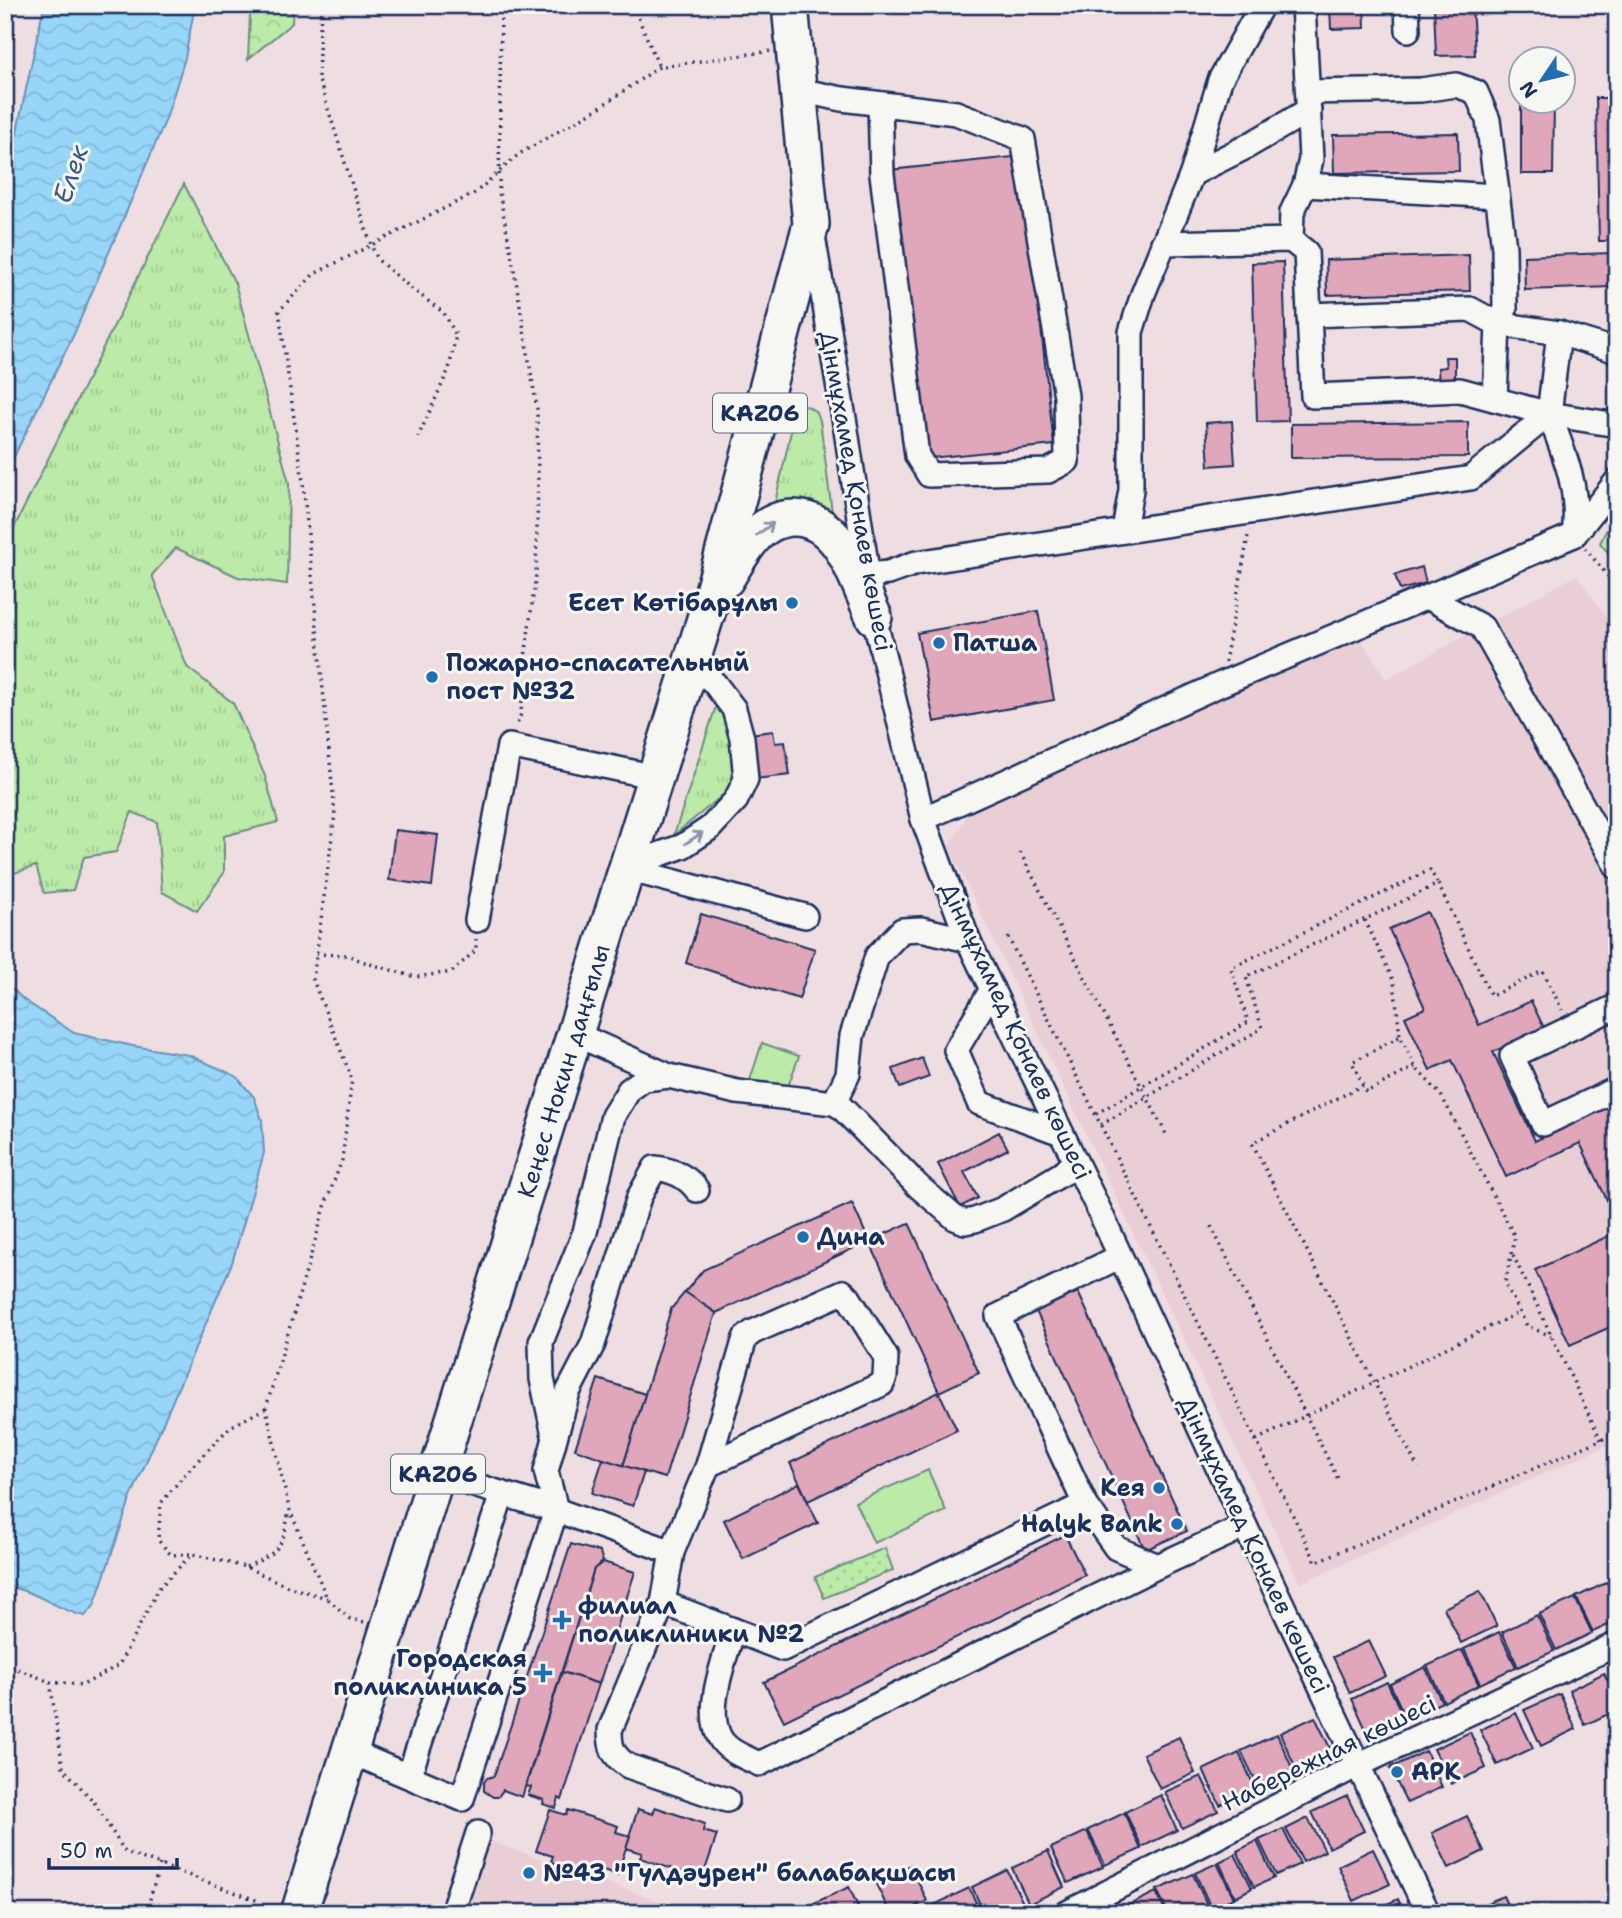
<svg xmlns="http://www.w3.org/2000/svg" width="1622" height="1918" font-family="'Shantell Sans',sans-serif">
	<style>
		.built { fill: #eaced5 }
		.grass { fill: url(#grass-tufts); stroke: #6c8c83; stroke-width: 2 }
		.forest { fill: url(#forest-crowns); stroke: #6c8c83; stroke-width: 2 }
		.park { fill: url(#park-dots); stroke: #6c8c83; stroke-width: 2 }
		.pitch { fill: #bceaa8; stroke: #6c8c83; stroke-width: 2 }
		.water { fill: url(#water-waves); stroke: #6693bb; stroke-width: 2 }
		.building { fill: #dfa7b9; stroke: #1b2f5e; stroke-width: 2 }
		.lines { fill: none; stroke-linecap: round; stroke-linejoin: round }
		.minor-casing { stroke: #1b2f5e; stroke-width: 28 }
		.highway-casing { stroke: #1b2f5e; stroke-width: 40 }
		.path { stroke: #1b2f5e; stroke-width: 3.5; stroke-dasharray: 2 5; stroke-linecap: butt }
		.minor { stroke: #f6f6f2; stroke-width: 23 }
		.highway { stroke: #f6f6f2; stroke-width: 35 }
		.oneway { stroke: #8892a8 }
		.poi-dot { fill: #1f6fb2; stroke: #f6f6f2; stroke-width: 2.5 }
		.labels { text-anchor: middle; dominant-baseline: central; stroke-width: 6; stroke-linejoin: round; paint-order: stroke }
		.shield { fill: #f6f6f2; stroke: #5d6b8a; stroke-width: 2 }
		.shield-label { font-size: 23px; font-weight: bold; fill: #1b2f5e }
		.street-label { font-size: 24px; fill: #1b2f5e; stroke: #f6f6f2 }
		.poi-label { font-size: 24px; font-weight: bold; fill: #1b2f5e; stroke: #f6f6f2; text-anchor: start }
		.water-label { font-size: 26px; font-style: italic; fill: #3a5985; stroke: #f6f6f2 }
	</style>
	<defs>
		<pattern id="grass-tufts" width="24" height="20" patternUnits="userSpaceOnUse" patternTransform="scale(1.75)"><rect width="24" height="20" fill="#bceaa8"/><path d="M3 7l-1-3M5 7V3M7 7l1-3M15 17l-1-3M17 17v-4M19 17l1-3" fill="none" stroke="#a1c993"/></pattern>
		<pattern id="forest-crowns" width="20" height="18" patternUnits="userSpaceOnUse" patternTransform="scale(1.75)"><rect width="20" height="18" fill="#bceaa8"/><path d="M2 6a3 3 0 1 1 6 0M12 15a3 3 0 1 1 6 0" fill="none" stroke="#a1c993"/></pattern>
		<pattern id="park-dots" width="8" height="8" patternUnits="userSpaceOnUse" patternTransform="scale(1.75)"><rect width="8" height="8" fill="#bceaa8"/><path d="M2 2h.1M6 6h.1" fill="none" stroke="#a1c993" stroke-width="1.8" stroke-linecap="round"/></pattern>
		<pattern id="water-waves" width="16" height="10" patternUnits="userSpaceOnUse" patternTransform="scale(1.75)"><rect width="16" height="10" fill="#98d6f9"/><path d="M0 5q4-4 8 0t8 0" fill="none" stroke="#82b8d8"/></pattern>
	</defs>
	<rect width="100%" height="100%" fill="#efdee1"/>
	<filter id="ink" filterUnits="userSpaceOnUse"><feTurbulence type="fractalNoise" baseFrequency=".0143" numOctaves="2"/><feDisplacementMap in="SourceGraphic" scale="14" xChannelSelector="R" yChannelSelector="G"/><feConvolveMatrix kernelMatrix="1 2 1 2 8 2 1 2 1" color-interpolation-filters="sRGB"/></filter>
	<g filter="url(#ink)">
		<!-- built -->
		<g class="built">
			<path d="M1577,575l40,57v809l-317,142 -351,-736 20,-36 389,-177 28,45z"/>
			<path d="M487,1840l189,67 -2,6h-210z"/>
		</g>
		<!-- grass -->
		<g class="grass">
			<path d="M184,184l51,99 54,200 -2,101 -49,-7 -62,-29 -24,27 35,92 46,36 32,73 13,46 -54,14v37l-27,38 -35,-19 -5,-70 -25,-10 -16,40 -32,5 -11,33 -29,3 -8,-27 -31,10v-330z"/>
			<path d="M807,406l8,5 5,9 14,107 -62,-11 22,-98 5,-11z"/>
			<path d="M717,703l16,29 1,54 -60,49z"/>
		</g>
		<!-- forest -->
		<g class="forest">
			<path d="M254,5h39l-1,18 -44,36 2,-44z"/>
			<path d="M1617,509v54l-17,-20z"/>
		</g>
		<!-- park -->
		<path class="park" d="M885,1548l8,22 -69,28 -9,-21z"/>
		<!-- pitch -->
		<g class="pitch">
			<path d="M762,1043l37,13 -13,36 -36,-12z"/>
			<path d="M928,1470l18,41 -72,32 -19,-41z"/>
		</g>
		<!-- water -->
		<g class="water">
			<path d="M44,5h151l-10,53 -19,61 -92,215 -69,141v-311l11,-28z"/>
			<path d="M5,982l19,18 50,33 59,13 56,9 47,21 18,21 8,23 2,33 -32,110 -101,234 -37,109 -9,10c-30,-6 -46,-25 -80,-30z"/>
		</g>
		<!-- building -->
		<g class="building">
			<path d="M1330,5h34l1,23 -34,1z"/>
			<path d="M1434,5h38l3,50 -39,1z"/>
			<path d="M1596,98h19l2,143h-18z"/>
			<path d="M1521,102h33l-1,72h-32z"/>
			<path d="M1458,133l1,38 -125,2 -1,-38z"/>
			<path d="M1022,156l32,289 -133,14 -31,-289z"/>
			<path d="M1611,253l1,34 -87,3 -1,-34z"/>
			<path d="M1469,255l1,36 -143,4 -1,-35z"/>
			<path d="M1283,262l5,159 -31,1 -5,-159z"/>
			<path d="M1445,357h10v31h-16l-1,-20 8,-1z"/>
			<path d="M1232,421l3,43 -26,2 -3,-43z"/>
			<path d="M1468,422v35l-177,1v-34z"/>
			<path d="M1422,567l4,16 -26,7 -5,-15z"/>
			<path d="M1038,611l16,89 -120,22 -17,-89z"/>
			<path d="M773,731l2,12 10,-1 5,33 -35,4 -6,-45z"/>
			<path d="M395,830l43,5 -6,51 -43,-6z"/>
			<path d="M1427,912l52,113 52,-24 13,27 -51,24 42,89 82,-38v118l-37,-78 -74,34 -54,-117 -22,10 -25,-53 20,-9 -36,-79z"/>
			<path d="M701,914l114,35 -16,50 -113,-36z"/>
			<path d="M922,1058l7,19 -29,11 -7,-19z"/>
			<path d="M999,1132l9,17 -44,23 14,26 -18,9 -22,-43z"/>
			<path d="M852,1203l17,38 -153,72 -31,-21 18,-22z"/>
			<path d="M909,1223l70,150 -40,19 -70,-151z"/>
			<path d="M1617,1232v92l-47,21 -35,-75z"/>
			<path d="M685,1292l31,21 -51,165 -42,-12 48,-157z"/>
			<path d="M1078,1292l109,239 -42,19 -109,-239z"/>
			<path d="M598,1379l47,15 -22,72 -48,-17z"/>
			<path d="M939,1392l18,38 -149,71 -18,-38z"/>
			<path d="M603,1459l41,13 -11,34 -41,-13z"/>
			<path d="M799,1483l19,40 -75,36 -19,-39z"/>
			<path d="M1065,1535l20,40 -301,146 -20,-39z"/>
			<path d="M571,1544l29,8 3,10 -9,7 -72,228 -19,-7 -5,7h-5l-9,-6v-9l3,-4 7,-2z"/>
			<path d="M603,1562l32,10 -36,112 -37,-12 32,-103z"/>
			<path d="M1612,1580l5,11v30l-24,11 -17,-35z"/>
			<path d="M1480,1591l17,35 -36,17 -17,-35z"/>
			<path d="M1575,1598l17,35 -36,17 -17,-36z"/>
			<path d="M1537,1615l17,36 -36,16 -16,-35z"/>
			<path d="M1499,1632l17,35 -36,17 -16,-35z"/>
			<path d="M1369,1641l17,35 -36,17 -17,-36z"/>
			<path d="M1462,1650l17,35 -35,17 -17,-36z"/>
			<path d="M1425,1667l17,35 -36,17 -16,-35z"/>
			<path d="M562,1672l37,12 -37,116 -3,-2 -3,10 -13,-4 1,-4 -16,-5 3,-8 -5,-1z"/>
			<path d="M1604,1673l13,27v10l-32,15 -16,-35z"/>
			<path d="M1387,1682l17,36 -36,16 -16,-35z"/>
			<path d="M1560,1694l16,35 -35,17 -17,-36z"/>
			<path d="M1516,1713l17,35 -36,17 -17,-35z"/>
			<path d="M1315,1717l17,35 -36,17 -16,-36z"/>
			<path d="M1470,1732l16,36 -35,16 -17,-35z"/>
			<path d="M1277,1734l16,36 -35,16 -17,-35z"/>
			<path d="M1179,1737l16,36 -35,16 -17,-35z"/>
			<path d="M1426,1751l16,36 -35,16 -17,-35z"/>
			<path d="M1239,1753l16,35 -35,17 -17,-35z"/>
			<path d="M1201,1776l17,35 -36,17 -17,-36z"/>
			<path d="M1161,1795l16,35 -35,17 -17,-35z"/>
			<path d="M1347,1796l17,35 -35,17 -17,-36z"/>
			<path d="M655,1807l50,17 -2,7 14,4 -13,38 -13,-4 -1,6 -50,-17 2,-5 -17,-5 13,-39 15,5z"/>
			<path d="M550,1810l16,5 2,-5 50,16 -2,6 14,4 -13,39 -16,-6 -3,9 -47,-16 2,-6 -17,-5z"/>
			<path d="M1124,1813l17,36 -36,16 -17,-35z"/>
			<path d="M1467,1816l17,35 -35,17 -17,-35z"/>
			<path d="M1308,1818l17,33 -22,11 -17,-33z"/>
			<path d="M1283,1829l17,35 -24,11 -17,-35z"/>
			<path d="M1087,1831l16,36 -35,16 -17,-35z"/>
			<path d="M1257,1841l17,37 -20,9 -17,-36z"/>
			<path d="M1373,1849l17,35 -36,17 -16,-35z"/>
			<path d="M1048,1851l16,36 -35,17 -17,-36z"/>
			<path d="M1235,1854l17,34 -17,9 -16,-35z"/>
			<path d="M1217,1863l17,35 -23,10 -16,-35z"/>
			<path d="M911,1865l16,36 -25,12h-12l-15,-31z"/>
			<path d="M1007,1870l17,35 -16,8h-24l-12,-26z"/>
			<path d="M1193,1874l16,35 -8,4h-33l-11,-23z"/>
			<path d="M849,1887l12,26h-43l-4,-10z"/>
			<path d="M969,1888l12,25h-44l-3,-8z"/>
			<path d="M1156,1892l10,21h-44l-1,-4z"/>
			<path d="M1503,1896l8,17h-44v-1z"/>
			<path d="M1398,1899l6,14h-37z"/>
		</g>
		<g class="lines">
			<defs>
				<g id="minor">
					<path d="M1407,5l1,25"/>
					<path d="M798,90l44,9 114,14 67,26 43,257 1,65 -19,10 -119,4 -12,-19 -35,-282 -2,-70"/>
					<path d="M1308,92l113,-2 35,-5 20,7 12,28 16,128 1,61 -7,15 -3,75"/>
					<path d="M1192,174l54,-27 63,-37"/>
					<path d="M1305,185l192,11"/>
					<path d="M813,236l33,194 28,187 49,202 45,121 131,270 146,316 183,387"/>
					<path d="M1291,240l1,-28 13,-27 6,-26 -8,-154"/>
					<path d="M1163,243l128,-3 15,12 7,144 147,-6 89,24c16,42 31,76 25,121"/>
					<path d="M1309,315l161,-6 28,15 61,9 58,18"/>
					<path d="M1549,414l10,-81"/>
					<path d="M1124,530l7,-40v-158l12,-38 49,-120 28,-94 42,-75"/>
					<path d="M868,575l20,-2 28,-10 555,-85 78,-64 68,11"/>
					<path d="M1429,598l53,29 135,240"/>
					<path d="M923,819l298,-135 353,-149 43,-54"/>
					<path d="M630,859l25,-3 28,-10 27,-18 26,-28 10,-21 -4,-41 -8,-29 -19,-25 -23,-24"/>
					<path d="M627,869l178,47"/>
					<path d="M477,920l32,-174 147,31"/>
					<path d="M992,989l-36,61 23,53 82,30"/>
					<path d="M1617,1006l-105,50 31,68 74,-35"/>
					<path d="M575,1034l94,42 68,16 97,11 7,4 77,79 37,32 10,4 10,-2 28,-11 60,-36 12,-12"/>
					<path d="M834,1103l14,-29 4,-38 25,-80 25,-26 19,-1 47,11"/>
					<path d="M1119,1257l-121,59 87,188 31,44 42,18"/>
					<path d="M554,1435l-12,-56 -1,-37 44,-110 28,-116 16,-26 15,-11 25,-3"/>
					<path d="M438,1474l118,36 -10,-39 9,-33 13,-46 25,-48 46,-147 16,-29c18,2 32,8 42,22"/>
					<path d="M672,1552l36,-87 37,-127 8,-6 90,-40 6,6 37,59 -1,20 -3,7 -174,81"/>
					<path d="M663,1603l-53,127c0,18 3,26 18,36l99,34"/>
					<path d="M733,1630c-8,29 -28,77 -14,106 7,15 26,21 40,28l399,-198 87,-40"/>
					<path d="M351,1752l111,47 94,-289 116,42 -9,51 120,46 302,-145"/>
					<path d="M409,1776l93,-282"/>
					<path d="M452,1913l26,-80"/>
					<path d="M1067,1913l291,-148 259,-121"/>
				</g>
				<g id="highway">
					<path d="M726,579c7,-12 15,-25 23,-36 26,-34 65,-33 90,1 15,21 24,50 35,73"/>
					<path d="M299,1913l411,-1310 101,-379 -21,-219"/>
				</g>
			</defs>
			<!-- minor casing -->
			<use href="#minor" class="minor-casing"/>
			<!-- highway casing -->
			<use href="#highway" class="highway-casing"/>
			<!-- path -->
			<g class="path">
				<path d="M321,5l-3,72 53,168 7,15 34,29 32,24 12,22 -7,34 -31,68"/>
				<path d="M501,5l-2,187 14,71 24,146 1,72 -2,93 -11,84 -4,56 -5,13"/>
				<path d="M633,5l26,62"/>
				<path d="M1585,548l32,39"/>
				<path d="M1225,662l24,-131"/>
				<path d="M1020,852l146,282"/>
				<path d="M1365,920l29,62 6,54 15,31 26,28 74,142 -10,46 22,43 24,10"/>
				<path d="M1008,937l308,625 301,-129"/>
				<path d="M316,954l31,1 20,8 48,14 37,-5 24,-22v-11"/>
				<path d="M1399,1037l-47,25 14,30 49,-25"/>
				<path d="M1363,1085l-111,58 166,325"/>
				<path d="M1096,1114l152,-92 -17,-54 199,-98 8,14"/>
				<path d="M1101,1125l161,-97 -16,-51 192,-93 53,112 52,-25 19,39"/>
				<path d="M1211,1226l128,255"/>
				<path d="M1513,1255l88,185"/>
				<path d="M1256,1440l264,-128"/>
				<path d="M190,1554l-19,1 -13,-15 3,-37 24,-29 45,-47 36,-19"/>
				<path d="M246,1567c35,-16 37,-20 43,-57"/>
				<path d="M364,1622l-14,-3 -23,-21 -38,-90 -23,-100 61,-208 15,-40 10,-81 -39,-99 22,-166 -32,-332 -24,-171 35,-37 161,-81 44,-39 78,-45 62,-42 112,-16"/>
				<path d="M5,1664l45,18 13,86 31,34 31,50 134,49"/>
				<path d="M50,1682l33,3 36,-20 40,-77 33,-34 54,13 43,20 38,11"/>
				<path d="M146,1913l14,-49"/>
			</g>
			<!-- minor -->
			<use href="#minor" class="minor"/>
			<!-- highway -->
			<use href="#highway" class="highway"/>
		</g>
		<!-- one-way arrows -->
		<defs><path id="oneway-shaft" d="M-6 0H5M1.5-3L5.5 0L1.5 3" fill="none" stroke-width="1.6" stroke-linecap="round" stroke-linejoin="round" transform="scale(1.75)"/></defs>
		<g class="oneway">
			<use href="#oneway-shaft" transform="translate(765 529) rotate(-36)"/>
			<use href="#oneway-shaft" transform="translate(694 838) rotate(-33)"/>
		</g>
	</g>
	<!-- markers -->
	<g class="poi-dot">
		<circle cx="792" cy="603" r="7"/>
		<circle cx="939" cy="643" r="7"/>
		<circle cx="432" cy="677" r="7"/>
		<circle cx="803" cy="1237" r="7"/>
		<circle cx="1159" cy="1488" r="7"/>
		<circle cx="1177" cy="1524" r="7"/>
		<path d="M558.5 1609.5h7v7h7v7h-7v7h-7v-7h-7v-7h7z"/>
		<path d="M539.5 1662.5h7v7h7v7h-7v7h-7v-7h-7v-7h7z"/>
		<circle cx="1397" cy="1772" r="7"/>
		<circle cx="529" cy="1873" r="7"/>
	</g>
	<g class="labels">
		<!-- shield labels -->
		<g class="shield">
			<rect x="713" y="393.5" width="94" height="39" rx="5"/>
			<rect x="391" y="1454.5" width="94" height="39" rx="5"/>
		</g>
		<g class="shield-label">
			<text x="760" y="413">KАZ06</text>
			<text x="438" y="1474">KАZ06</text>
		</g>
		<!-- street labels -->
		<g class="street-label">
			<text transform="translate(856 491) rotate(80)">Дінмұхамед Қонаев көшесі</text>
			<text transform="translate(1016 1031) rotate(65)">Дінмұхамед Қонаев көшесі</text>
			<text transform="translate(564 1071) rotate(-73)">Кеңес Нокин даңғылы</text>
			<text transform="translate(1254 1545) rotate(65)">Дінмұхамед Қонаев көшесі</text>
			<text transform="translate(1329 1753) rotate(-26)">Набережная көшесі</text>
		</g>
		<!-- poi labels -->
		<g class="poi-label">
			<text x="778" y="603" text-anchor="end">Есет Көтібарұлы</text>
			<text x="953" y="643">Патша</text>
			<text x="446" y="663">Пожарно-спасательный<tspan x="446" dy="28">пост №32</tspan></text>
			<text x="817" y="1237">Дина</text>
			<text x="1145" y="1488" text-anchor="end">Кея</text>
			<text x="1163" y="1524" text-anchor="end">Halyk Bank</text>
			<text x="578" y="1606">филиал<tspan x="578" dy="28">поликлиники №2</tspan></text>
			<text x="527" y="1659" text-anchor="end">Городская<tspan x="527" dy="28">поликлиника 5</tspan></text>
			<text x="1411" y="1772">АРК</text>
			<text x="543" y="1873">№43 "Гүлдәурен" балабақшасы</text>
		</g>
		<!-- water labels -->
		<g class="water-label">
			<text transform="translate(70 174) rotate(-71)">Елек</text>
		</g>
	</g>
	<!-- margin -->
	<rect width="1622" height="1918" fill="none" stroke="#f6f6f2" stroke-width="28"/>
	<rect x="14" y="14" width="1594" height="1890" fill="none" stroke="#1b2f5e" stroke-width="2.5" filter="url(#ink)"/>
	<!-- north arrow -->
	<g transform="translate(1542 80) rotate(235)"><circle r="33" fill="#f6f6f2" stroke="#9ea6b7" stroke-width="2"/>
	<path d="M0-5L12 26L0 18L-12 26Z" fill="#1f6fb2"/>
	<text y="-10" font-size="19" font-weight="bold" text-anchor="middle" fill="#1b2f5e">N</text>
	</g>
	<!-- scale -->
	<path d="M49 1858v10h128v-10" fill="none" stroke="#1b2f5e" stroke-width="3.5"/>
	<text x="60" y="1858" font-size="21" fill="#1b2f5e" stroke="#f6f6f2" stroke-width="5" paint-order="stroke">50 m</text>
</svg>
